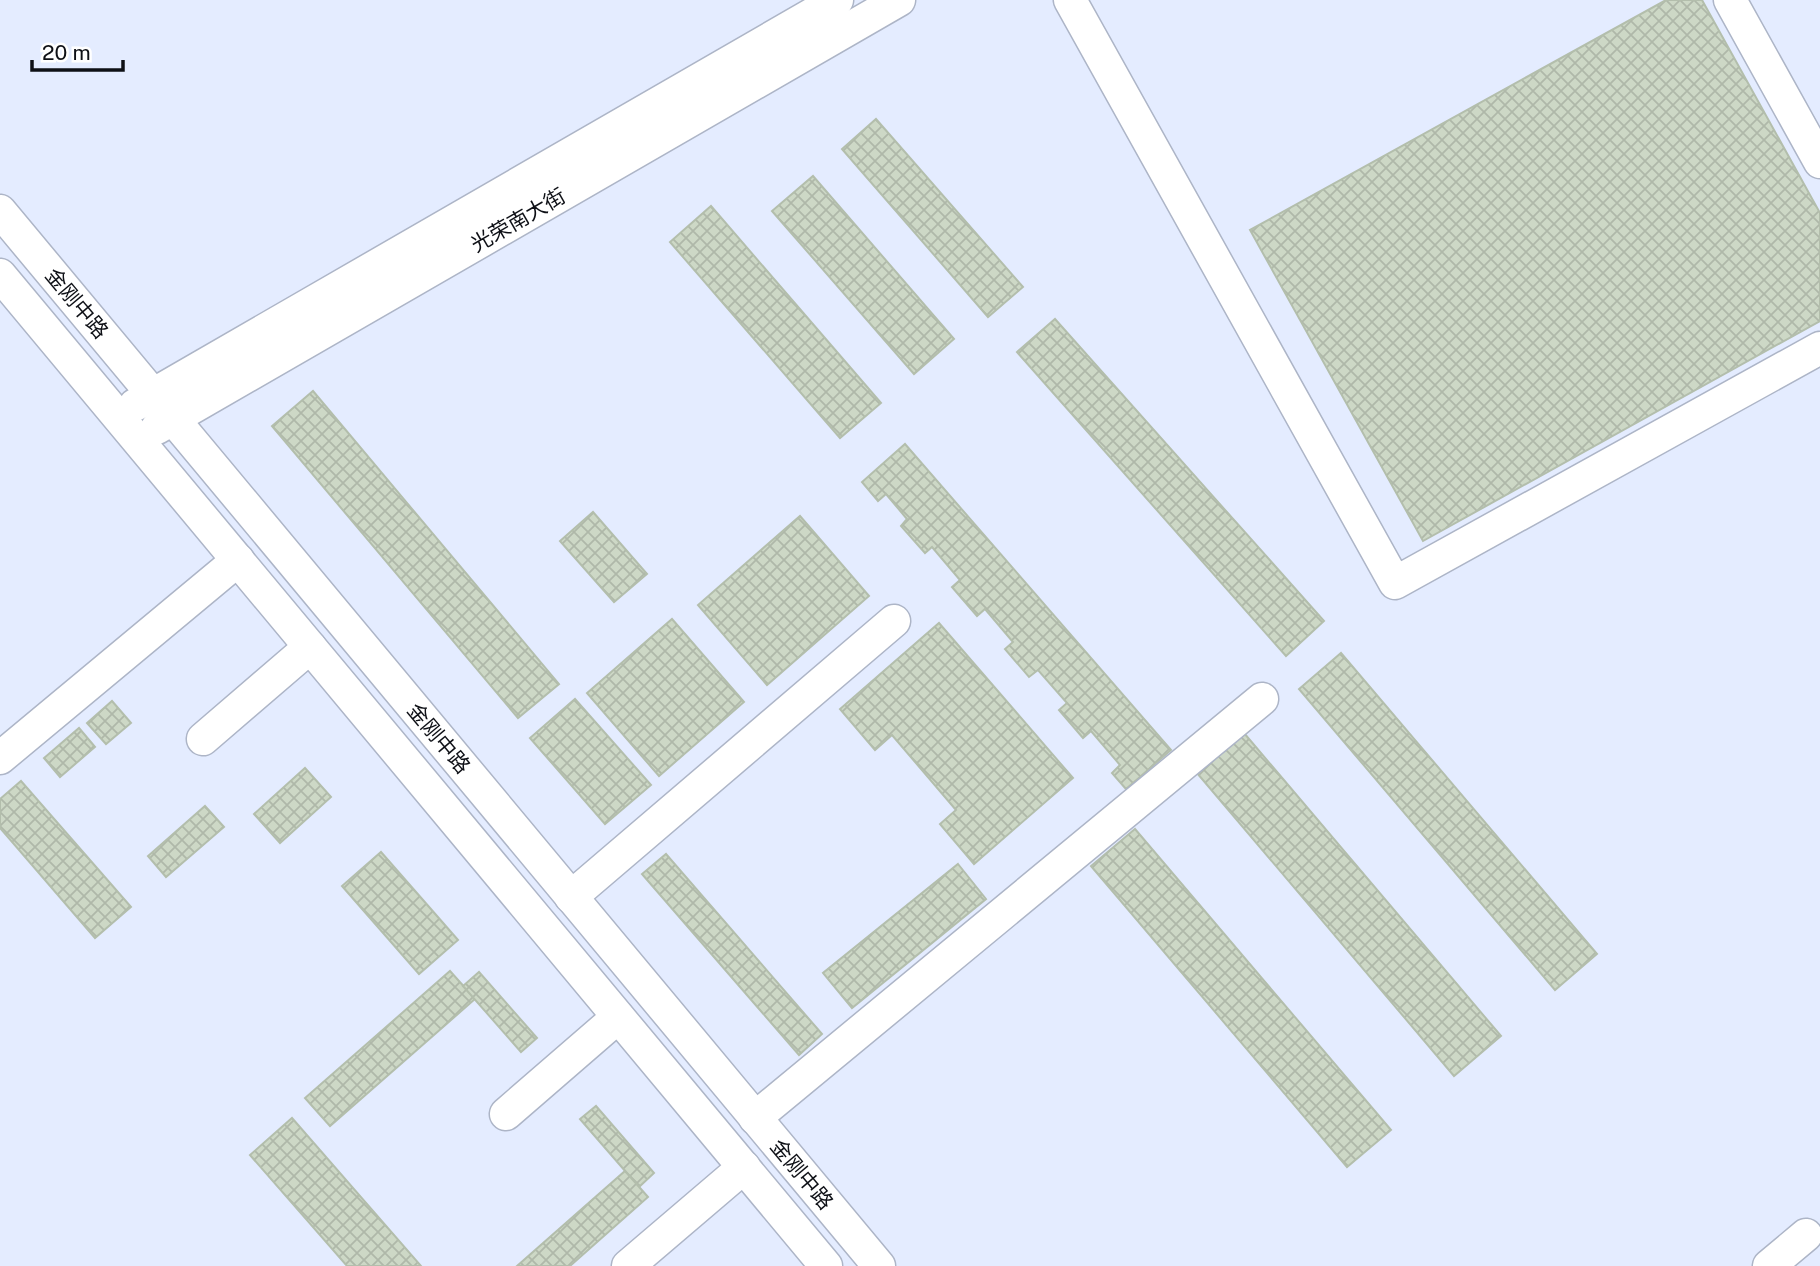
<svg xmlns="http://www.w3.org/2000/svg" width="1820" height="1266" font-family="'Public Sans','Noto Sans SC',sans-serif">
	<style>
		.building { fill: url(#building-cross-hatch); stroke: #b3beac; stroke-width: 2 }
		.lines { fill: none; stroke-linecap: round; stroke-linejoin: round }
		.minor-casing { stroke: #adb5c7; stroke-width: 35 }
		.minor { stroke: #fff; stroke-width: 32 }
		.labels { text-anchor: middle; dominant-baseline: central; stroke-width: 7; stroke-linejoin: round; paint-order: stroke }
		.street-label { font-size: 21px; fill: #0e1016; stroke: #fff }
	</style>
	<defs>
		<pattern id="building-cross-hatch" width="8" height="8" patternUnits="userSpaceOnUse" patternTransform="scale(1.75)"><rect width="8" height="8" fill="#cdd8c6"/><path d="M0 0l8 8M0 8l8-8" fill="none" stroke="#afb8a9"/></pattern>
	</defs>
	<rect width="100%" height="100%" fill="#e4ecff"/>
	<!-- building -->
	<g class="building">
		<path d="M1666,0h36l118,213v108l-397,220 -173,-311z"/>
		<path d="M876,119l147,168 -35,30 -146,-168z"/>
		<path d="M813,176l141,163 -40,35 -142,-163z"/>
		<path d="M711,206l170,197 -41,35 -170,-196z"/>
		<path d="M1055,319l269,302 -38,35 -269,-304z"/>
		<path d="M313,391l246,293 -41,34 -246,-292z"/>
		<path d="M905,444l266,306 -45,39 -14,-16 8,-8 -29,-34 -8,7 -24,-28 8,-7 -29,-33 -9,7 -24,-28 8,-7 -28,-33 -8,7 -25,-29 8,-7 -28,-33 -7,6 -24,-27 6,-7 -21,-25 -8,7 -16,-19z"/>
		<path d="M593,512l54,62 -33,28 -54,-61z"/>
		<path d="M800,516l69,80 -102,89 -69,-80z"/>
		<path d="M672,619l72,83 -85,74 -72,-83z"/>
		<path d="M939,623l134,155 -99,86 -34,-40 16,-14 -64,-75 -17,15 -35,-41z"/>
		<path d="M1341,653l256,301 -42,36 -256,-301z"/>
		<path d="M575,699l76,86 -46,39 -75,-86z"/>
		<path d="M112,701l19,22 -25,21 -19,-21z"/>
		<path d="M79,728l16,19 -35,30 -16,-19z"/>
		<path d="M1244,733l257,303 -47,40 -257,-303z"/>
		<path d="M305,768l26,29 -51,46 -26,-29z"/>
		<path d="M21,781l110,126 -36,31 -95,-110v-29z"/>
		<path d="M205,806l19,21 -58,50 -18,-21z"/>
		<path d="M1135,829l256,301 -44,37 -256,-301z"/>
		<path d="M381,852l77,88 -39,34 -77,-88z"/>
		<path d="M666,854l156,180 -23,21 -157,-181z"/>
		<path d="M958,864l28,35 -134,109 -29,-35z"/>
		<path d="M450,971l25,28 -145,127 -25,-28z"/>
		<path d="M479,972l58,66 -16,14 -58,-66z"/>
		<path d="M596,1106l58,67 -15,14 -59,-68z"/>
		<path d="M292,1118l129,148h-74l-97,-111z"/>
		<path d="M625,1171l23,26 -78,69h-53z"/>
	</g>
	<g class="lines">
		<defs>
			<g id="minor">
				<path d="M1070,0l325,583 425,-235"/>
				<path d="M1730,0l90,162"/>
				<path d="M0,211l879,1055"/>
				<path d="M0,275l826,991"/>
				<path d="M135,405l702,-405"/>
				<path d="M157,428l742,-428"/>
				<path d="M203,739l107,-92"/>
				<path d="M0,758l238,-198"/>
				<path d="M571,897l323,-276"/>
				<path d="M506,1114l112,-97"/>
				<path d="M755,1118l507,-419"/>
				<path d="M628,1266l116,-99"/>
				<path d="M1769,1266l37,-31"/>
			</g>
		</defs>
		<!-- minor casing -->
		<use href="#minor" class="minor-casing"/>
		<!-- minor -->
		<use href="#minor" class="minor"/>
	</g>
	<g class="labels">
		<!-- street labels -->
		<g class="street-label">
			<text transform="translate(518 220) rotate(-30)">光荣南大街</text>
			<text transform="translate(77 303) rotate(50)">金刚中路</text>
			<text transform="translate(439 738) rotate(50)">金刚中路</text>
			<text transform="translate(802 1174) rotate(50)">金刚中路</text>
		</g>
	</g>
	<!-- scale -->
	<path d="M32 60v10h91v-10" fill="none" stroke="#0e1016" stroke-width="3.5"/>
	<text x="42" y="60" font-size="21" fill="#0e1016" stroke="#ffffff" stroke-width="5" paint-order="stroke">20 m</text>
</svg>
